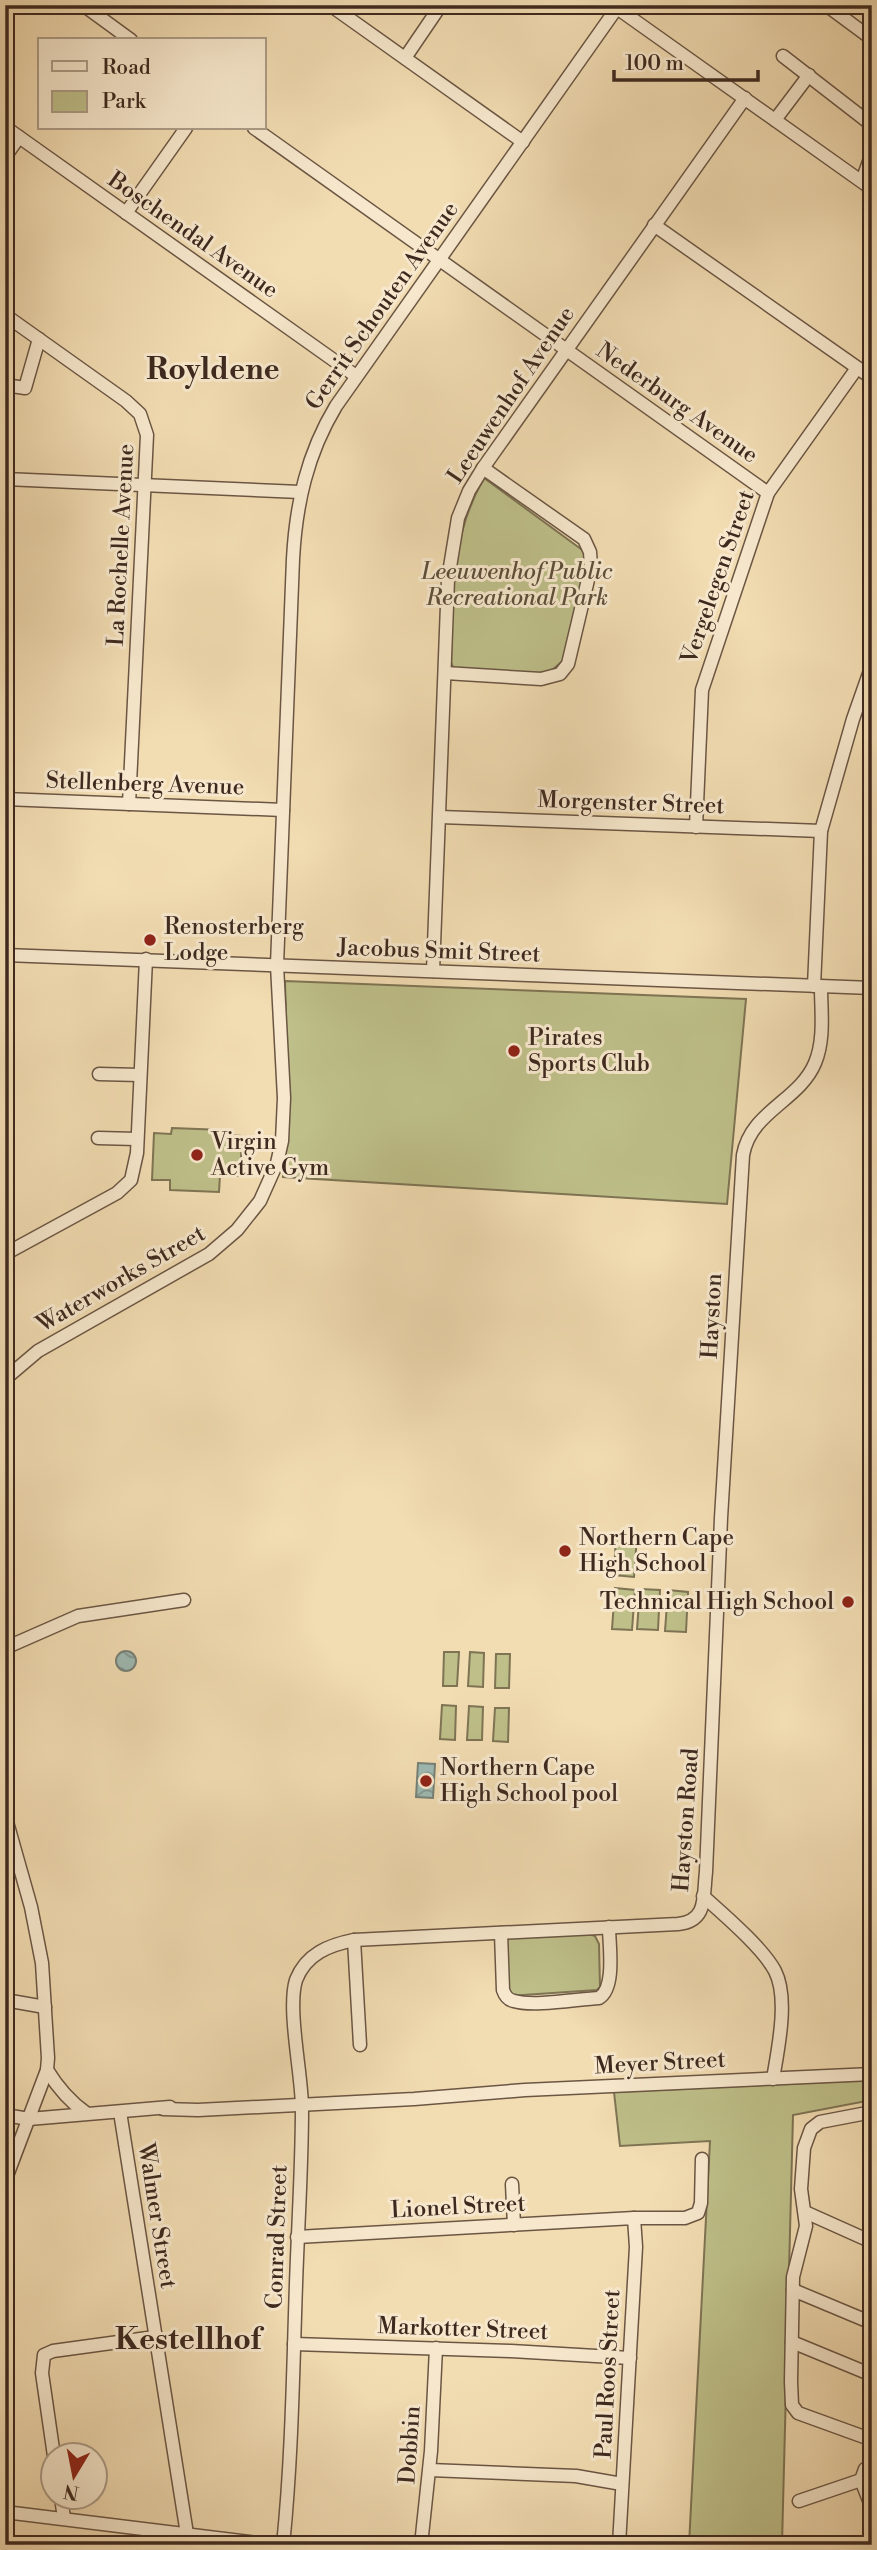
<svg xmlns="http://www.w3.org/2000/svg" width="877" height="2550" font-family="'Libre Bodoni',serif">
	<style>
		.green { fill: #bebf89; stroke: #7e7454; stroke-width: 2 }
		.water { fill: url(#water-waves); stroke: #778078; stroke-width: 2 }
		.lines { fill: none; stroke-linecap: round; stroke-linejoin: round }
		.minor-casing { stroke: #6b5644; stroke-width: 15 }
		.minor { stroke: #f7e8cd; stroke-width: 12 }
		.poi-dot { fill: #8f2418; stroke: #f7e8cd; stroke-width: 2.5 }
		.labels { text-anchor: middle; dominant-baseline: central; stroke-width: 6; stroke-linejoin: round; paint-order: stroke }
		.street-label { font-size: 23px; fill: #3e291f; stroke: #f7e8cd }
		.park-label { font-size: 23px; font-style: italic; fill: #5e4e3a; stroke: #f7e8cd }
		.poi-label { font-size: 23px; fill: #3e291f; stroke: #f7e8cd; text-anchor: start }
		.district-label { font-size: 30px; font-weight: bold; fill: #3e291f; stroke: #f7e8cd }
	</style>
	<defs>
		<pattern id="water-waves" width="16" height="10" patternUnits="userSpaceOnUse" patternTransform="scale(1.75)"><rect width="16" height="10" fill="#9dbab3"/><path d="M0 5q4-4 8 0t8 0" fill="none" stroke="#819791"/></pattern>
	</defs>
	<rect width="100%" height="100%" fill="#f2dcb2"/>
	<filter id="stains"><feTurbulence type="fractalNoise" baseFrequency=".00286" numOctaves="4"/><feColorMatrix values="0 0 0 0 .2 0 0 0 0 .09 0 0 0 0 .02 0 0 0 .5 -.17"/></filter>
	<radialGradient id="worn" r=".72"><stop offset=".6" stop-color="#630" stop-opacity="0"/><stop offset="1" stop-color="#630" stop-opacity=".3"/></radialGradient>
	<!-- green -->
	<g class="green">
		<path d="M484,478l101,74v25l-20,82 -14,12 -13,2 -79,-4 -6,-2 -2,-5c2,-67 -1,-125 33,-184z"/>
		<path d="M285,981l461,18 -19,205 -444,-27 5,-74z"/>
		<path d="M172,1128l51,2v5l19,1 -2,40 -20,-1 -1,17 -49,-2v-10h-18l2,-47 17,1z"/>
		<path d="M616,1535l21,1 -3,41 -20,-2z"/>
		<path d="M615,1588l20,2 -3,40 -20,-1z"/>
		<path d="M640,1589l20,1 -2,40 -21,-1z"/>
		<path d="M668,1590l20,2 -2,40 -21,-1z"/>
		<path d="M444,1652h15l-2,34h-14z"/>
		<path d="M470,1652l14,1 -1,34 -15,-1z"/>
		<path d="M496,1654h14l-1,34h-14z"/>
		<path d="M442,1705l14,1 -1,34 -15,-1z"/>
		<path d="M469,1706l14,1 -1,33h-15z"/>
		<path d="M495,1708h14l-1,34 -15,-1z"/>
		<path d="M589,1934l6,2 4,8 1,43 -3,3 -89,6 -4,-55 5,-4z"/>
		<path d="M872,2080v20l-79,15 -11,430h-93l21,-404 -90,5 -6,-54z"/>
	</g>
	<!-- water -->
	<g class="water">
		<circle cx="126" cy="1661" r="10"/>
		<path d="M418,1763l17,1 -2,34 -17,-1z"/>
	</g>
	<g class="lines">
		<defs>
			<g id="minor">
				<path d="M83,5l48,35"/>
				<path d="M330,5l193,137"/>
				<path d="M826,5l46,34"/>
				<path d="M617,8l255,181"/>
				<path d="M783,56l89,69"/>
				<path d="M405,58l36,-53"/>
				<path d="M775,120l34,-45"/>
				<path d="M5,127l351,249"/>
				<path d="M254,128l514,365"/>
				<path d="M5,157l14,-20"/>
				<path d="M862,181l10,-28"/>
				<path d="M126,213l60,-85"/>
				<path d="M654,225l218,153"/>
				<path d="M5,315l121,86 14,13 7,21 -18,369"/>
				<path d="M5,385l20,3 14,-49"/>
				<path d="M5,479l295,13"/>
				<path d="M445,673l96,6 19,-5 8,-10 23,-97 -1,-15 -6,-13 -101,-71"/>
				<path d="M5,799l278,11"/>
				<path d="M440,817l381,14"/>
				<path d="M696,827l6,-137 66,-197 89,-125"/>
				<path d="M5,955l867,33"/>
				<path d="M433,971l15,-392 10,-61 11,-27 14,-23 262,-370"/>
				<path d="M814,986l7,-155 32,-112 19,-54"/>
				<path d="M5,1067h1"/>
				<path d="M99,1074l41,1"/>
				<path d="M98,1138l39,1"/>
				<path d="M5,1254l112,-61 14,-13 6,-27 9,-194"/>
				<path d="M5,1379l33,-28 171,-97 28,-24 23,-29 17,-38 5,-22 2,-43 -7,-133 16,-406c3,-55 14,-105 43,-153l283,-401"/>
				<path d="M5,1648l73,-32 106,-16"/>
				<path d="M5,1815l26,92 11,56 6,95 -1,12 -42,111"/>
				<path d="M703,1896c20,18 60,52 72,75 14,27 3,78 -2,108"/>
				<path d="M501,1933l2,57c2,6 5,10 11,11 19,6 64,-2 85,-3 17,-10 10,-53 10,-71"/>
				<path d="M354,1940l6,105"/>
				<path d="M5,2000l40,7"/>
				<path d="M47,2070c11,18 22,31 39,43"/>
				<path d="M163,2109l35,1 216,-11 111,-9 347,-16"/>
				<path d="M120,2112l67,422"/>
				<path d="M5,2115l24,4 141,-12"/>
				<path d="M512,2184l2,41"/>
				<path d="M805,2212l67,30"/>
				<path d="M634,2218h51l13,-5 3,-10 1,-44"/>
				<path d="M297,2237l337,-19 2,29 -17,298"/>
				<path d="M793,2290l79,33"/>
				<path d="M792,2342l80,33"/>
				<path d="M294,2344l217,7 119,7"/>
				<path d="M867,2438l-69,-25 -6,-8 -1,-23 2,-105 13,-51 -5,-37 3,-41 7,-19 9,-7 52,-10"/>
				<path d="M54,2456l-12,-83 2,-18 9,-4 102,-14"/>
				<path d="M430,2470l146,6 46,8"/>
				<path d="M861,2480l11,28"/>
				<path d="M861,2480l4,-11 7,-5"/>
				<path d="M61,2498l3,20"/>
				<path d="M799,2501l62,-21"/>
				<path d="M5,2512l268,33"/>
				<path d="M283,2545c9,-87 10,-174 13,-261 2,-59 6,-118 6,-176 0,-33 -15,-99 -6,-128 10,-26 33,-35 58,-40l324,-16c30,-3 25,-28 28,-52l15,-354 22,-363c8,-44 56,-54 72,-92 10,-24 6,-52 6,-76"/>
				<path d="M421,2545l10,-94 5,-103"/>
			</g>
		</defs>
		<!-- minor casing -->
		<use href="#minor" class="minor-casing"/>
		<!-- minor -->
		<use href="#minor" class="minor"/>
	</g>
	<!-- markers -->
	<g class="poi-dot">
		<circle cx="150" cy="940" r="7"/>
		<circle cx="514" cy="1051" r="7"/>
		<circle cx="197" cy="1155" r="7"/>
		<circle cx="565" cy="1551" r="7"/>
		<circle cx="848" cy="1602" r="7"/>
		<circle cx="426" cy="1781" r="7"/>
	</g>
	<g class="labels">
		<!-- street labels -->
		<g class="street-label">
			<text transform="translate(193 235) rotate(35)">Boschendal Avenue</text>
			<text transform="translate(382 306) rotate(-55)">Gerrit Schouten Avenue</text>
			<text transform="translate(511 395) rotate(-56)">Leeuwenhof Avenue</text>
			<text transform="translate(677 403) rotate(35)">Nederburg Avenue</text>
			<text transform="translate(121 545) rotate(-87)">La Rochelle Avenue</text>
			<text transform="translate(718 577) rotate(-71)">Vergelegen Street</text>
			<text transform="translate(145 784) rotate(2)">Stellenberg Avenue</text>
			<text transform="translate(631 803) rotate(2)">Morgenster Street</text>
			<text transform="translate(439 951) rotate(2)">Jacobus Smit Street</text>
			<text transform="translate(121 1279) rotate(-30)">Waterworks Street</text>
			<text transform="translate(712 1316) rotate(-87)">Hayston</text>
			<text transform="translate(686 1820) rotate(-86)">Hayston Road</text>
			<text transform="translate(660 2063) rotate(-3)">Meyer Street</text>
			<text transform="translate(458 2207) rotate(-3)">Lionel Street</text>
			<text transform="translate(157 2216) rotate(81)">Walmer Street</text>
			<text transform="translate(277 2237) rotate(-88)">Conrad Street</text>
			<text transform="translate(463 2329) rotate(2)">Markotter Street</text>
			<text transform="translate(608 2374) rotate(-87)">Paul Roos Street</text>
			<text transform="translate(410 2445) rotate(-86)">Dobbin</text>
		</g>
		<!-- park labels -->
		<g class="park-label">
			<text x="517" y="572">Leeuwenhof Public<tspan x="517" dy="26">Recreational Park</tspan></text>
		</g>
		<!-- poi labels -->
		<g class="poi-label">
			<text x="164" y="927">Renosterberg<tspan x="164" dy="26">Lodge</tspan></text>
			<text x="528" y="1038">Pirates<tspan x="528" dy="26">Sports Club</tspan></text>
			<text x="211" y="1142">Virgin<tspan x="211" dy="26">Active Gym</tspan></text>
			<text x="579" y="1538">Northern Cape<tspan x="579" dy="26">High School</tspan></text>
			<text x="834" y="1602" text-anchor="end">Technical High School</text>
			<text x="440" y="1768">Northern Cape<tspan x="440" dy="26">High School pool</tspan></text>
		</g>
		<!-- district labels -->
		<g class="district-label">
			<text x="213" y="370">Royldene</text>
			<text x="188" y="2340">Kestellhof</text>
		</g>
	</g>
	<!-- margin -->
	<rect width="877" height="2550" fill="none" stroke="#f2dcb2" stroke-width="28"/>
	<rect x="7" y="7" width="863" height="2536" fill="none" stroke="#3e291f" stroke-width="3.5"/>
	<rect x="14" y="14" width="849" height="2522" fill="none" stroke="#3e291f" stroke-width="2"/>
	<!-- legend -->
	<rect x="38" y="38" width="228" height="91" fill="#f7e8cd" stroke="#ad9c87" stroke-width="2"/>
	<rect x="52" y="61" width="35" height="10" fill="#f7e8cd" stroke="#ad9c87" stroke-width="2"/>
	<text x="102" y="74" font-size="21" fill="#3e291f">Road</text>
	<rect x="52" y="91" width="35" height="21" fill="#bebf89" stroke="#ad9c87" stroke-width="2"/>
	<text x="102" y="108" font-size="21" fill="#3e291f">Park</text>
	<!-- north arrow -->
	<g transform="translate(74 2476) rotate(190)"><circle r="33" fill="#f7e8cd" stroke="#ad9c87" stroke-width="2"/>
	<path d="M0-5L12 26L0 18L-12 26Z" fill="#8f2418"/>
	<text y="-10" font-size="19" font-weight="bold" text-anchor="middle" fill="#3e291f">N</text>
	</g>
	<!-- scale -->
	<path d="M614 70v10h144v-10" fill="none" stroke="#3e291f" stroke-width="3.5"/>
	<text x="625" y="70" font-size="21" fill="#3e291f" stroke="#f7e8cd" stroke-width="5" paint-order="stroke">100 m</text>
	<rect width="100%" height="100%" filter="url(#stains)"/>
	<rect width="100%" height="100%" fill="url(#worn)"/>
</svg>
